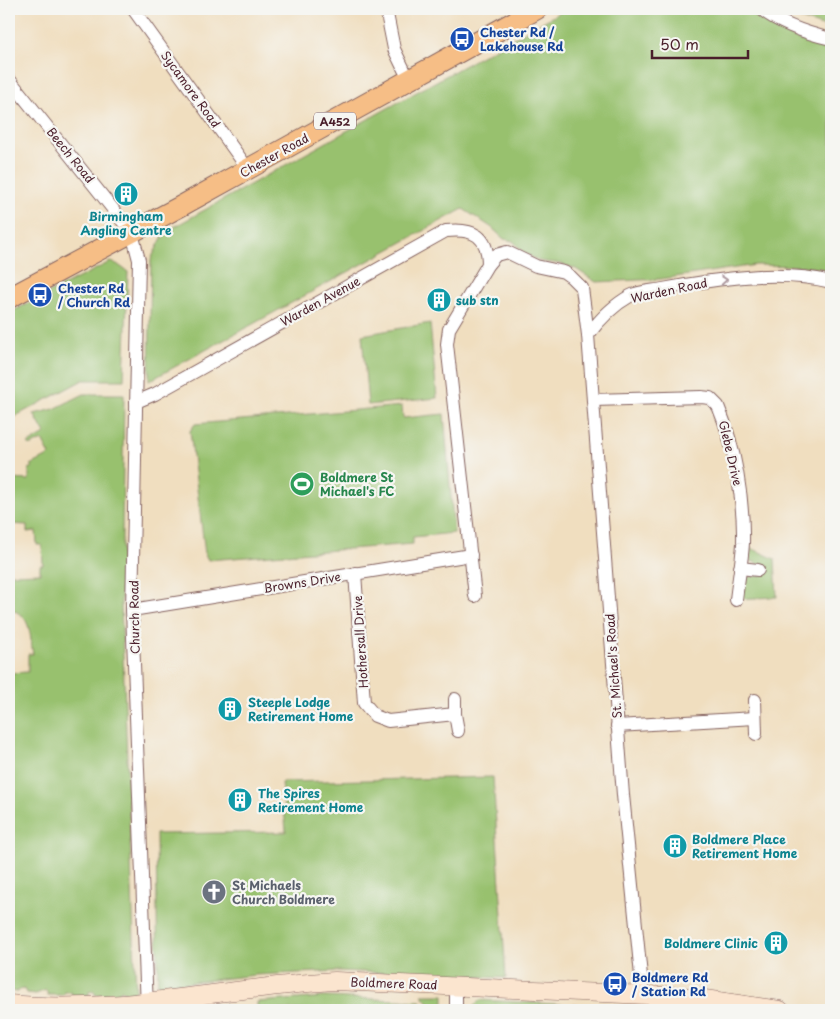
<svg xmlns="http://www.w3.org/2000/svg" width="840" height="1019" font-family="'Playpen Sans',sans-serif">
	<style>
		.green { fill: #98c16e; stroke: #71704c }
		.lines { fill: none; stroke-linecap: round; stroke-linejoin: round }
		.minor-casing { stroke: #84625f; stroke-width: 14 }
		.secondary-casing { stroke: #84625f; stroke-width: 19 }
		.trunk-casing { stroke: #84625f; stroke-width: 22 }
		.minor { stroke: #fff; stroke-width: 12 }
		.secondary { stroke: #fbe5cf; stroke-width: 18 }
		.trunk { stroke: #f6be86; stroke-width: 20 }
		.oneway { stroke: #ae9aa0 }
		.labels { text-anchor: middle; dominant-baseline: central; stroke-width: 4.5; stroke-linejoin: round; paint-order: stroke }
		.shield { fill: #f6f6f2; stroke: #7e6067; stroke-width: 1 }
		.shield-label { font-size: 11px; font-weight: bold; fill: #4a1f2b }
		.transit-label { font-size: 12px; font-weight: bold; fill: #164399; stroke: #f6f6f2; text-anchor: start }
		.street-label { font-size: 12px; fill: #4a1f2b; stroke: #f6f6f2 }
		.culture-label { font-size: 12px; font-weight: bold; fill: #0d838f; stroke: #f6f6f2; text-anchor: start }
		.leisure-label { font-size: 12px; font-weight: bold; fill: #27864d; stroke: #f6f6f2; text-anchor: start }
		.worship-label { font-size: 12px; font-weight: bold; fill: #5b616d; stroke: #f6f6f2; text-anchor: start }
	</style>
	<rect width="100%" height="100%" fill="#f6f6f2"/>
	<filter id="ink" filterUnits="userSpaceOnUse"><feTurbulence type="fractalNoise" baseFrequency=".02" numOctaves="2"/><feDisplacementMap in="SourceGraphic" scale="10" xChannelSelector="R" yChannelSelector="G"/><feConvolveMatrix kernelMatrix="1 2 1 2 8 2 1 2 1" color-interpolation-filters="sRGB"/></filter>
	<filter id="wash" filterUnits="userSpaceOnUse"><feTurbulence type="fractalNoise" baseFrequency=".0096" numOctaves="4" result="noise"/><feDisplacementMap in="SourceGraphic" scale="20" xChannelSelector="R" yChannelSelector="G"/><feGaussianBlur stdDeviation="1.12" result="paint"/><feColorMatrix in="noise" values="0 0 0 0 0 0 0 0 0 0 0 0 0 0 0 0 0 1.4 0 .05"/><feComposite in="paint" operator="in"/></filter>
	<g filter="url(#wash)">
		<rect width="100%" height="100%" fill="#f0debf"/>
		<!-- green -->
		<g class="green">
			<path d="M566,9h182c22,21 53,34 83,40v221l-29,-4 -46,-1 -95,14 -65,3 -20,-13 -14,-5 -23,-3 -15,-8 -11,-12 -9,-2 -13,-12 -28,-18 -314,172 2,-122 14,-27z"/>
			<path d="M781,9h50v20l-36,-12z"/>
			<path d="M110,262l7,2 11,8 -4,108h-41l-69,37 -2,-2 -3,1v-103z"/>
			<path d="M430,323l7,75 -69,7 -6,-70z"/>
			<path d="M84,394h40l-3,209 15,389 -9,1 -6,-3 -4,5h-22v-3l-6,-1v4h-17l-1,-3h-6l-2,3h-15l-2,-5 -10,4 -10,-1 -2,-4 -5,1 -1,2 -9,-1v-318l19,-1v-18h5c-4,-21 -1,-39 -24,-45v-35l31,-1v-8h3l-1,-20h-5l-1,-14 -9,1v-7l-18,-1v-45l20,1v-11l4,-2 -2,-2 19,-10 -8,-15 -12,6 -2,-2 17,-10 -11,-20 20,-5z"/>
			<path d="M402,406l1,12 41,-4 10,119 -41,4v7l-205,16 -3,-6 -15,-123 5,-7z"/>
			<path d="M751,548l24,11 2,38 -44,2 15,-22 15,-2 1,-8 -14,-7z"/>
			<path d="M493,777l13,201 -166,-7 -84,4 -98,11 -2,-152 130,-2 -4,-50z"/>
			<path d="M422,995h22v15h-8z"/>
			<path d="M325,997l96,4 9,9h-173v-8z"/>
			<path d="M480,1000l189,10h-199z"/>
		</g>
	</g>
	<g filter="url(#ink)">
		<g class="lines">
			<defs>
				<g id="minor">
					<path d="M133,9l115,160"/>
					<path d="M386,9l8,40 15,31"/>
					<path d="M761,9c20,16 45,24 70,30"/>
					<path d="M9,79l123,154 7,27 -7,350 15,399"/>
					<path d="M588,335c12,-16 24,-29 42,-39 9,-5 23,-5 33,-7 52,-10 116,-20 168,-7"/>
					<path d="M593,400l108,-3 9,1 8,8c17,40 26,94 25,137 -1,19 -5,38 -7,57"/>
					<path d="M136,402l19,-8 291,-163c28,-3 42,5 42,33"/>
					<path d="M740,568l18,2"/>
					<path d="M355,573l9,130 11,13 13,5 67,-7v-15"/>
					<path d="M475,596l-28,-252 2,-15 39,-65 8,-9 11,-3 29,14 28,6 7,5 11,11 6,47 35,460 20,201"/>
					<path d="M132,610l339,-55"/>
					<path d="M755,700l1,34"/>
					<path d="M455,714l3,17"/>
					<path d="M617,726l138,-8"/>
					<path d="M691,997l1,13"/>
					<path d="M456,1010v-24"/>
				</g>
				<path id="secondary" d="M9,1004c109,11 218,-17 326,-23l356,16 89,13"/>
				<path id="trunk" d="M9,298l174,-93 354,-196"/>
			</defs>
			<!-- minor casing -->
			<use href="#minor" class="minor-casing"/>
			<!-- secondary casing -->
			<use href="#secondary" class="secondary-casing"/>
			<!-- trunk casing -->
			<use href="#trunk" class="trunk-casing"/>
			<!-- minor -->
			<use href="#minor" class="minor"/>
			<!-- secondary -->
			<use href="#secondary" class="secondary"/>
			<!-- trunk -->
			<use href="#trunk" class="trunk"/>
		</g>
		<!-- one-way arrows -->
		<defs><path id="oneway-chevron" d="M-2-3.5L2.5 0L-2 3.5" fill="none" stroke-width="1.6" stroke-linecap="round" stroke-linejoin="round" transform="scale(1.25)"/></defs>
		<use class="oneway" href="#oneway-chevron" transform="translate(724 280) rotate(-4)"/>
	</g>
	<!-- icons -->
	<defs>
		<symbol id="bus-disc" viewBox="-11 -11 22 22"><circle r="9.5" fill="#1a4fb4" stroke="#f6f6f2"/><path d="M-5-6H5V4H4V6H2V4H-2V6H-4V4H-5ZM-3.5-4V0h7V-4ZM-3.5 1.2v1.5H-2V1.2ZM2 1.2v1.5H3.5V1.2Z" fill="#fff"/></symbol>
		<symbol id="building-disc" viewBox="-11 -11 22 22"><circle r="9.5" fill="#0f9aa8" stroke="#f6f6f2"/><path d="M-4-6H4V6H1V3H-1V6H-4ZM-2.5-4.3h1.7v1.8h-1.7ZM.8-4.3h1.7v1.8H.8ZM-2.5-1h1.7V.8h-1.7ZM.8-1h1.7V.8H.8Z" fill="#fff"/></symbol>
		<symbol id="stadium-disc" viewBox="-11 -11 22 22"><circle r="9.5" fill="#2e9e5b" stroke="#f6f6f2"/><path d="M0-5a6.5 5 0 1 0 0 10a6.5 5 0 1 0 0-10ZM-3.5-1.8h7v3.6h-7Z" fill="#fff"/></symbol>
		<symbol id="church-disc" viewBox="-11 -11 22 22"><circle r="9.5" fill="#6b7280" stroke="#f6f6f2"/><path d="M-1.2-6h2.4v3.5h3.3v2.4h-3.3V6h-2.4V-.1h-3.3v-2.4h3.3Z" fill="#fff"/></symbol>
	</defs>
	<g fill-rule="evenodd">
		<use href="#bus-disc" x="448" y="25" width="28" height="28"/>
		<use href="#building-disc" x="112" y="180" width="28" height="28"/>
		<use href="#bus-disc" x="26" y="281" width="28" height="28"/>
		<use href="#building-disc" x="425" y="286" width="28" height="28"/>
		<use href="#stadium-disc" x="288" y="470" width="28" height="28"/>
		<use href="#building-disc" x="216" y="695" width="28" height="28"/>
		<use href="#building-disc" x="226" y="786" width="28" height="28"/>
		<use href="#building-disc" x="661" y="832" width="28" height="28"/>
		<use href="#church-disc" x="200" y="878" width="28" height="28"/>
		<use href="#building-disc" x="762" y="929" width="28" height="28"/>
		<use href="#bus-disc" x="601" y="970" width="28" height="28"/>
	</g>
	<g class="labels">
		<!-- shield labels -->
		<rect class="shield" x="314" y="112.5" width="42" height="17" rx="4"/>
		<g class="shield-label">
			<text x="335" y="121">A452</text>
		</g>
		<!-- transit labels -->
		<g class="transit-label">
			<text x="480" y="32">Chester Rd /<tspan x="480" dy="14">Lakehouse Rd</tspan></text>
			<text x="58" y="288">Chester Rd<tspan x="58" dy="14">/ Church Rd</tspan></text>
			<text x="632" y="977">Boldmere Rd<tspan x="632" dy="14">/ Station Rd</tspan></text>
		</g>
		<!-- street labels -->
		<g class="street-label">
			<text transform="translate(191 89) rotate(54)">Sycamore Road</text>
			<text transform="translate(71 155) rotate(51)">Beech Road</text>
			<text transform="translate(274 155) rotate(-29)">Chester Road</text>
			<text transform="translate(669 290) rotate(-12)">Warden Road</text>
			<text transform="translate(320 301) rotate(-29)">Warden Avenue</text>
			<text transform="translate(731 453) rotate(77)">Glebe Drive</text>
			<text transform="translate(302 582) rotate(-9)">Browns Drive</text>
			<text transform="translate(134 617) rotate(-91)">Church Road</text>
			<text transform="translate(360 642) rotate(-94)">Hothersall Drive</text>
			<text transform="translate(613 666) rotate(-94)">St. Michael's Road</text>
			<text transform="translate(394 983) rotate(2)">Boldmere Road</text>
		</g>
		<!-- culture labels -->
		<g class="culture-label">
			<text x="126" y="216" text-anchor="middle">Birmingham<tspan x="126" dy="14">Angling Centre</tspan></text>
			<text x="456" y="300">sub stn</text>
			<text x="248" y="702">Steeple Lodge<tspan x="248" dy="14">Retirement Home</tspan></text>
			<text x="258" y="793">The Spires<tspan x="258" dy="14">Retirement Home</tspan></text>
			<text x="692" y="839">Boldmere Place<tspan x="692" dy="14">Retirement Home</tspan></text>
			<text x="758" y="943" text-anchor="end">Boldmere Clinic</text>
		</g>
		<!-- leisure labels -->
		<g class="leisure-label">
			<text x="320" y="477">Boldmere St<tspan x="320" dy="14">Michael's FC</tspan></text>
		</g>
		<!-- worship labels -->
		<g class="worship-label">
			<text x="232" y="885">St Michaels<tspan x="232" dy="14">Church Boldmere</tspan></text>
		</g>
	</g>
	<!-- margin -->
	<rect width="840" height="1019" fill="none" stroke="#f6f6f2" stroke-width="30"/>
	<!-- scale -->
	<path d="M652 50v8h96v-8" fill="none" stroke="#4a1f2b" stroke-width="2.5"/>
	<text x="660" y="50" font-size="15" fill="#4a1f2b" stroke="#f6f6f2" stroke-width="4" paint-order="stroke">50 m</text>
</svg>
